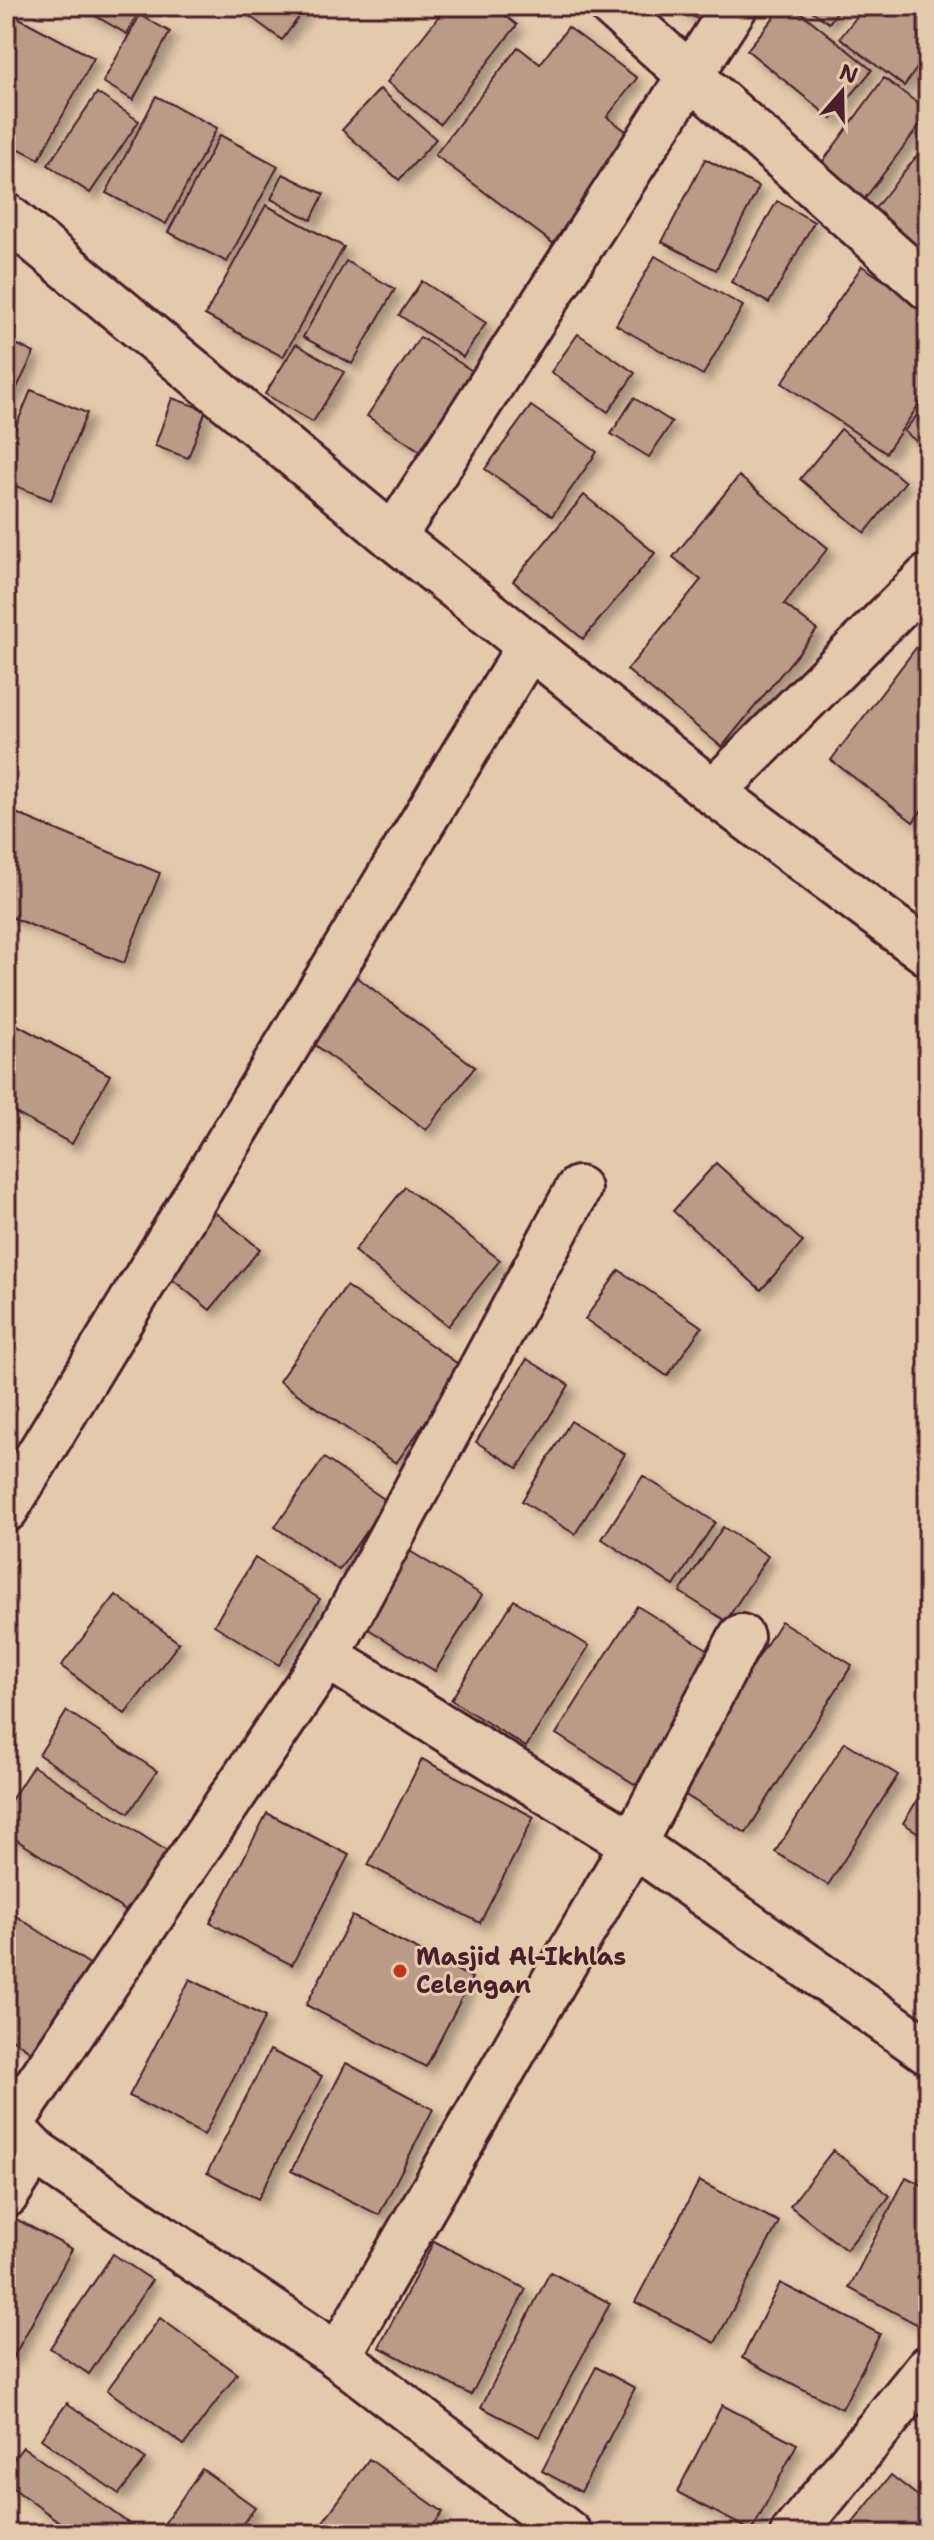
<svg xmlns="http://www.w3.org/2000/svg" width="934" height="2540" font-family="'Shantell Sans',sans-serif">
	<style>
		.building { fill: #b99b88; stroke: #4a1f2b; stroke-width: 2; filter: url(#shadow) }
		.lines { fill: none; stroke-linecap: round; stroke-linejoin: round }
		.street-casing { stroke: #4a1f2b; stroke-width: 50 }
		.street { stroke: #e4caac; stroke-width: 44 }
		.poi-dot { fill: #c8321e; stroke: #e4caac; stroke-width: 3 }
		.labels { text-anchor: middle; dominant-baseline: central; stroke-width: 6; stroke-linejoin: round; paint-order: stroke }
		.poi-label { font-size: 24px; font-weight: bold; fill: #4a1f2b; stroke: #e4caac; text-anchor: start }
	</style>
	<defs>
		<filter id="shadow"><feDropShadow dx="7" dy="7" stdDeviation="4" flood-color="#0004"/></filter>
	</defs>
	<rect width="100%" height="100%" fill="#e4caac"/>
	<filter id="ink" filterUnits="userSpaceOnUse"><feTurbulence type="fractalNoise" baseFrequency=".0125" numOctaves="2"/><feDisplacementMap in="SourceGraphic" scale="16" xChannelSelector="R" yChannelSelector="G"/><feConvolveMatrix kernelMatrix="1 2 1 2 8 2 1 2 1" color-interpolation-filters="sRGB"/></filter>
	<g filter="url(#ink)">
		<!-- building -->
		<g class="building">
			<path d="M78,6h64l-15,28z"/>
			<path d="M236,6h71l-25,34z"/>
			<path d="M447,6h46l24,19 -77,99 -53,-42z"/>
			<path d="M676,6h32l-9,14z"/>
			<path d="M783,6h10l79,64 -40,49 -85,-69z"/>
			<path d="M805,6h36l-12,17z"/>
			<path d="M865,6h63v47l-24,33 -64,-48z"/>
			<path d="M6,11l88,47 -55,101 -33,-17z"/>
			<path d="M140,15l30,17 -37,68 -30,-18z"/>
			<path d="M568,27l69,51 -30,39 27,20 -80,107 -119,-89 83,-108 22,17z"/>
			<path d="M884,78l44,33v3l-65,87 -45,-33z"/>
			<path d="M380,89l56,50 -37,41 -57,-50z"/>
			<path d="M97,93l42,28 -49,72 -42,-28z"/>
			<path d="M156,96l61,32 -51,96 -60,-31z"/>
			<path d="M220,135l58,31 -51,96 -59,-30z"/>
			<path d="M928,142v97l-9,11 -47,-38z"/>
			<path d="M705,159l54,28 -43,83 -54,-28z"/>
			<path d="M283,174l41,20 -13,26 -40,-21z"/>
			<path d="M777,201l37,21 -45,81 -38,-21z"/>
			<path d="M266,205l78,42 -61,110 -78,-42z"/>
			<path d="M655,256l88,50 -40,69 -87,-50z"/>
			<path d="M346,261l49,28 -43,75 -49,-27z"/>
			<path d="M862,266l66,44v81l-42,62 -104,-70z"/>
			<path d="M422,281l64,42 -23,34 -64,-42z"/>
			<path d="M578,334l57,39 -27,39 -57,-40z"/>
			<path d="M420,337l57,37 -52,80 -58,-38z"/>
			<path d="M6,339l28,14 -28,57z"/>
			<path d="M296,344l48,28 -31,50 -48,-28z"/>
			<path d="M31,390l56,23 -36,87 -45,-18v-32z"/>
			<path d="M172,398l34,12 -18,48 -33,-12z"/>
			<path d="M634,398l38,24 -23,35 -38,-23z"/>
			<path d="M928,402v49l-24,-20z"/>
			<path d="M531,406l66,46 -45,64 -67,-47z"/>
			<path d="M841,429l64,53 -40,51 -65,-54z"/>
			<path d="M739,476l89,72 -44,56 33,26 -95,117 -95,-77 74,-90 -28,-23z"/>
			<path d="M584,495l71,58 -72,86 -70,-58z"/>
			<path d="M928,632v170l-15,20 -82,-62z"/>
			<path d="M6,809l154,64 -36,90 -118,-48z"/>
			<path d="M349,971l126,96 -49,63 -126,-97z"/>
			<path d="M8,1020l102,55 -38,69 -66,-36v-85z"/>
			<path d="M716,1163l87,79 -42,48 -88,-79z"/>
			<path d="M405,1187l95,73 -52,66 -94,-75z"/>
			<path d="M212,1210l48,39 -50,61 -48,-39z"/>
			<path d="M619,1270l83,57 -35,49 -82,-57z"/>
			<path d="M346,1286l118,82 -68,95 -117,-82z"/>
			<path d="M527,1359l42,26 -51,83 -42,-26z"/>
			<path d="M571,1421l54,33 -50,80 -53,-33z"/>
			<path d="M324,1458l63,43 -48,69 -64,-43z"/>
			<path d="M643,1476l72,46 -41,64 -72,-47z"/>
			<path d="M723,1527l45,29 -42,65 -46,-29z"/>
			<path d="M408,1550l74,45 -47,76 -73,-46z"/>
			<path d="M255,1558l65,41 -41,66 -65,-40z"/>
			<path d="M116,1595l63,48 -54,71 -64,-48z"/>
			<path d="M514,1600l75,46 -63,101 -75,-47z"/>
			<path d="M637,1606l80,49 -81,130 -80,-51z"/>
			<path d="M781,1621l71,44 -106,168 -70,-44z"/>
			<path d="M67,1711l90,60 -28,42 -90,-58z"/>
			<path d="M845,1742l53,33 -70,110 -53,-33z"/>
			<path d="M422,1759l112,58 -54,106 -112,-58z"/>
			<path d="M33,1766l145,92 -40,61 -132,-86v-25z"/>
			<path d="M928,1783v56l-25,-16z"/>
			<path d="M267,1813l82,42 -57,110 -82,-42z"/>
			<path d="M13,1914l78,51 -58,88 -27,-18v-110z"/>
			<path d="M352,1916l120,62 -46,89 -120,-62z"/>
			<path d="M190,1979l75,38 -61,118 -75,-39z"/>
			<path d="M270,2050l52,26 -64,123 -51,-26z"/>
			<path d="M346,2063l87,46 -54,106 -88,-44z"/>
			<path d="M833,2150l57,46 -44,54 -56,-44z"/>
			<path d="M906,2177l22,11v122l-8,16 -71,-38z"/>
			<path d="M699,2181l80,41 -64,121 -80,-41z"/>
			<path d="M16,2219l56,30 -59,109 -7,-4v-117z"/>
			<path d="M434,2241l92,48 -55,106 -92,-48z"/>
			<path d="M113,2254l39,26 -63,94 -39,-26z"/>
			<path d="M550,2272l60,31 -70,134 -59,-30z"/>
			<path d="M780,2283l100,51 -38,75 -100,-51z"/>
			<path d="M160,2318l77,56 -53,71 -77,-55z"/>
			<path d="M596,2367l39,21 -54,104 -39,-21z"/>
			<path d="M67,2403l79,56 -27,35 -78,-55z"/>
			<path d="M722,2405l75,39 -45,87 -75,-39z"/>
			<path d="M23,2447l105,76 -9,11h-43l-70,-51v-14z"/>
			<path d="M369,2459l74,53 -16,22h-113z"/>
			<path d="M202,2469l53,38 -20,27h-78z"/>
			<path d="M891,2475l37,29v30h-84z"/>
		</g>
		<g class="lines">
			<defs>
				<g id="street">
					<path d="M612,6l316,281"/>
					<path d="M6,216l387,321 320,255 215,161"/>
					<path d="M393,537l342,-531"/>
					<path d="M713,792l215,-215"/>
					<path d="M6,1509l524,-864"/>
					<path d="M327,1656l251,-467"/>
					<path d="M6,2122l28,29 304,205 231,178"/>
					<path d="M10,2125l317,-469 306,188 295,207"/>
					<path d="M6,2195l28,-44"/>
					<path d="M338,2356l295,-512 108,-207"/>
					<path d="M793,2534l135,-166"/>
				</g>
			</defs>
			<!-- street casing -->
			<use href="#street" class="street-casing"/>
			<!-- street -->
			<use href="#street" class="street"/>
		</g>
	</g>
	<!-- markers -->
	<circle class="poi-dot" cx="400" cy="1971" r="8"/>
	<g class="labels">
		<!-- poi labels -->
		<g class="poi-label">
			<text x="416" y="1957">Masjid Al-Ikhlas<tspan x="416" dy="28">Celengan</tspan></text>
		</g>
	</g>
	<!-- margin -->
	<rect width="934" height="2540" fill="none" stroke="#e4caac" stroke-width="32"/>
	<rect x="16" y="16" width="902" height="2508" fill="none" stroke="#4a1f2b" stroke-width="3" filter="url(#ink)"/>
	<!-- north arrow -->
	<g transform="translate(842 92) rotate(20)" stroke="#e4caac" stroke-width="6" paint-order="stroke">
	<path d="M0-6L14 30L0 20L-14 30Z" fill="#4a1f2b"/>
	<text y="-12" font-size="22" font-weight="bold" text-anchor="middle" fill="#4a1f2b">N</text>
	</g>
</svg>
